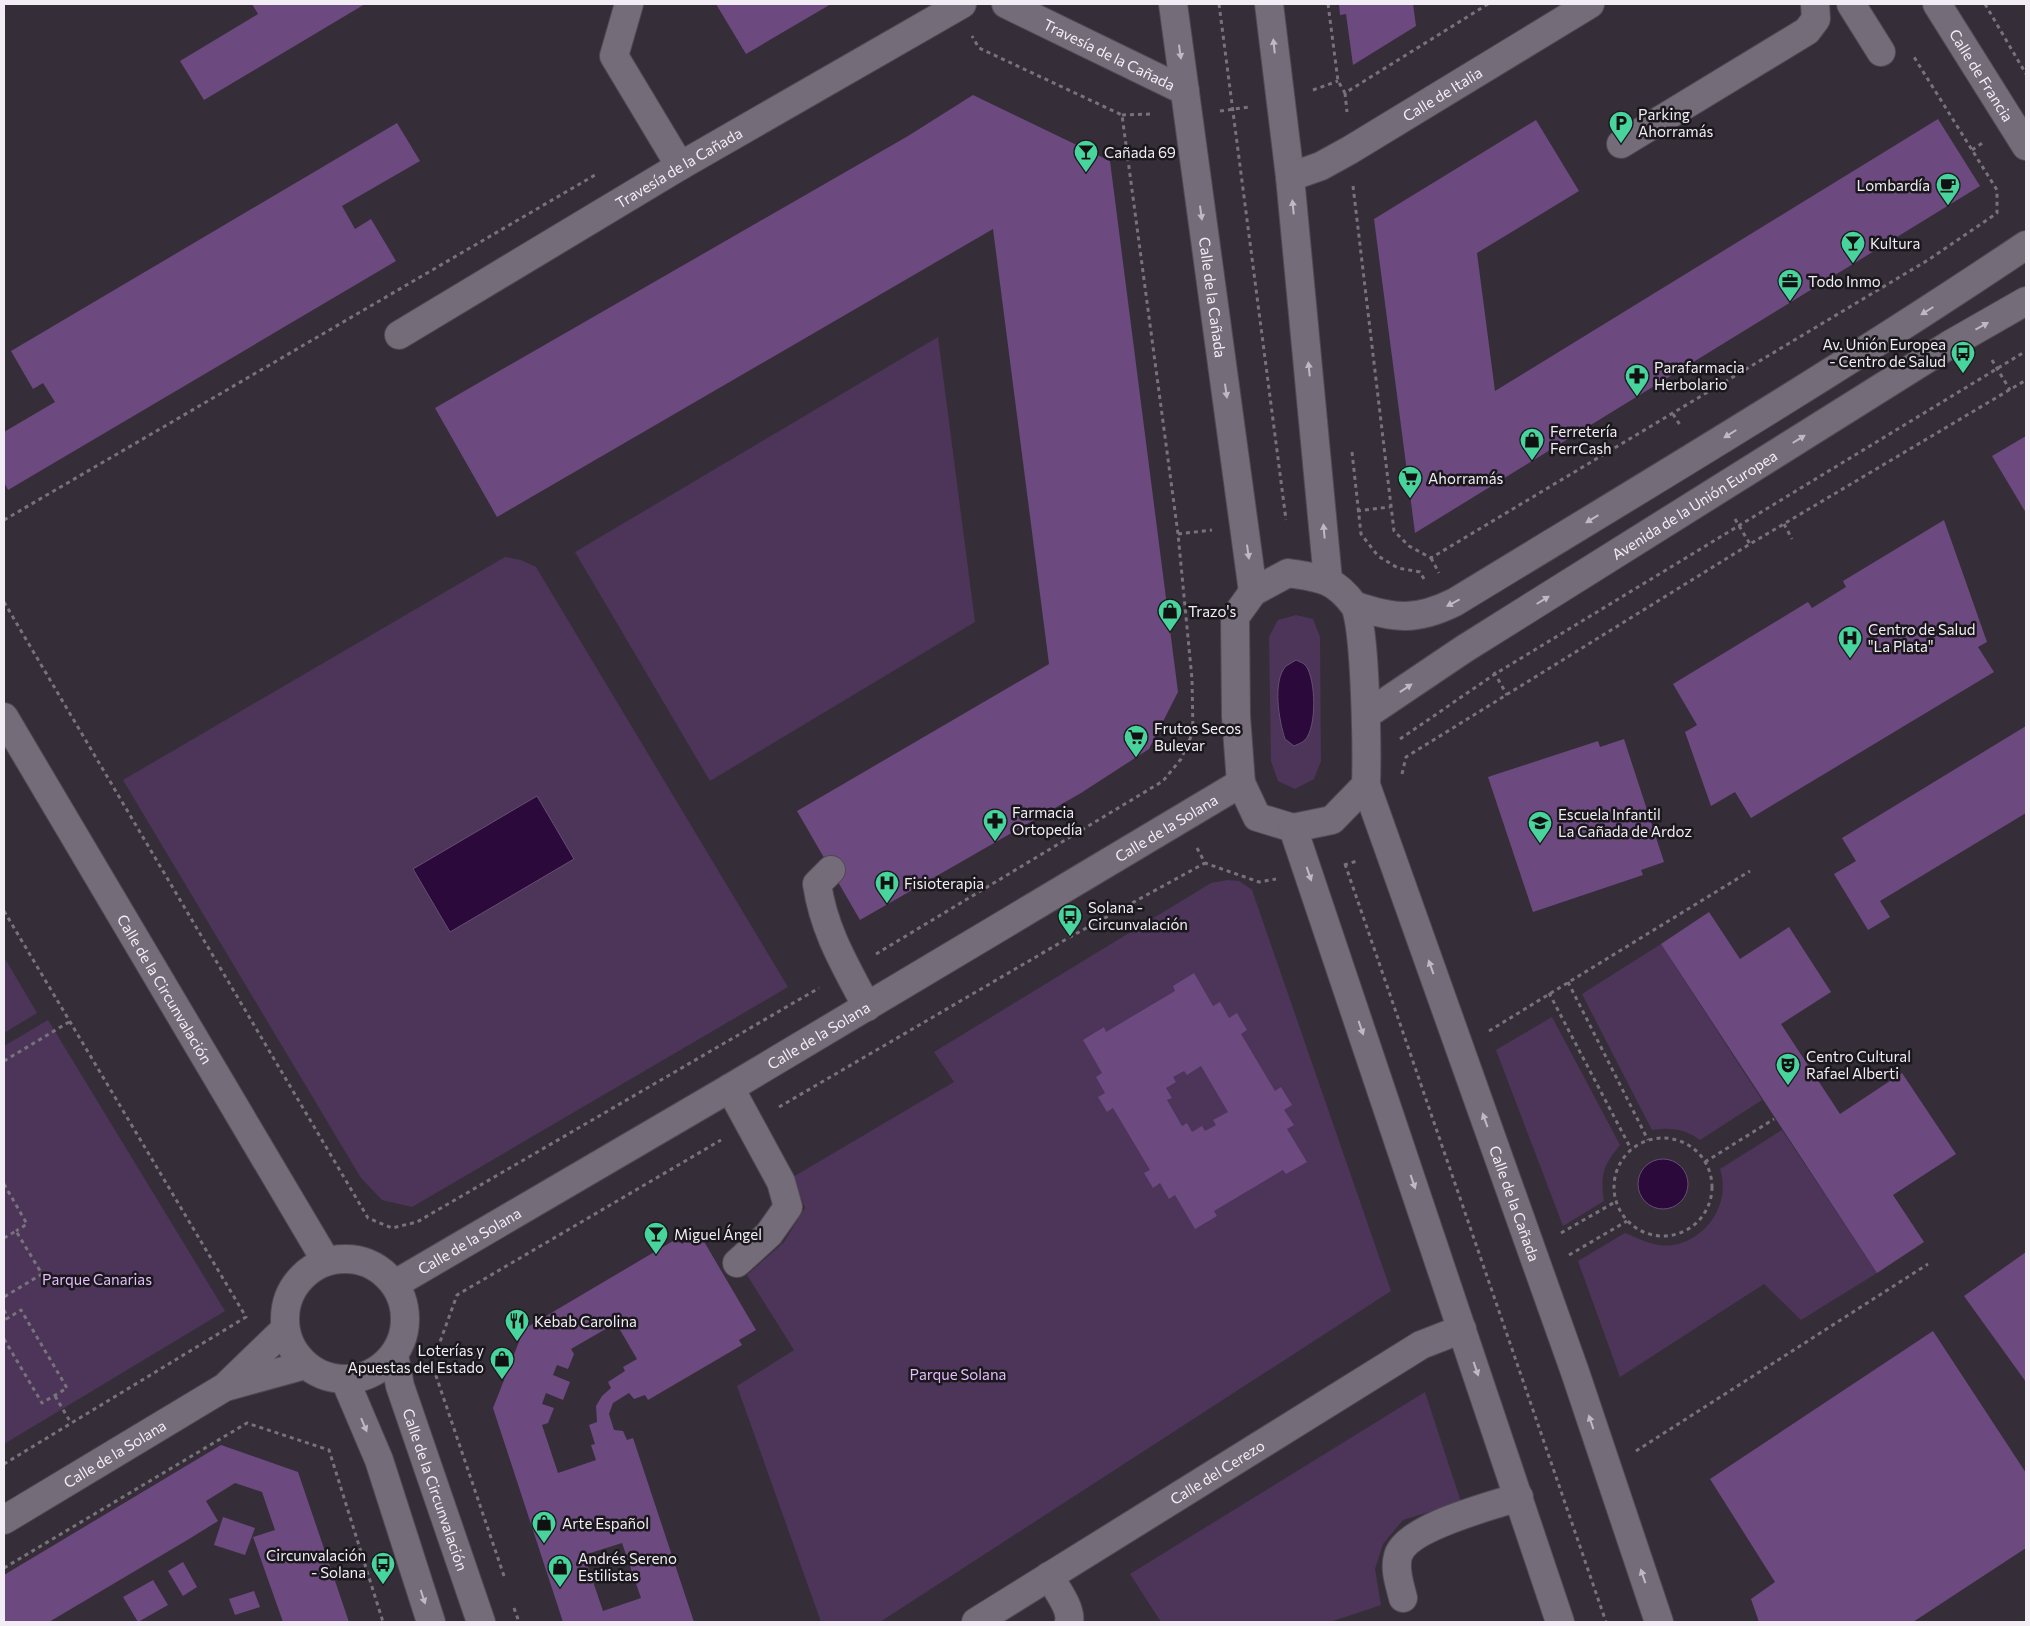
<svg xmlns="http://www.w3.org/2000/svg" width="2030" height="1626" font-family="Commissioner,sans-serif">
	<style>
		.green { fill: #4c3558 }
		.water { fill: #2c093b; stroke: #674d73 }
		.building { fill: #6c497f; fill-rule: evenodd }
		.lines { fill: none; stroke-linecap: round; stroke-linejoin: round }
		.minor-casing { stroke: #504a54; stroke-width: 30 }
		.path { stroke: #78727c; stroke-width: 3; stroke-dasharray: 4 4; stroke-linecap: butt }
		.minor { stroke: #746c79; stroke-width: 28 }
		.oneway { fill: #c0b9c3 }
		.labels { text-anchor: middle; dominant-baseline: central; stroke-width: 5; stroke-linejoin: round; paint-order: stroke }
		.street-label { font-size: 15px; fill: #f2edf5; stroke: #1b181d }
		.poi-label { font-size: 15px; fill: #f2edf5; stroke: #1b181d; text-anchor: start }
		.park-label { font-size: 15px; fill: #e5bcfd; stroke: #1b181d }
	</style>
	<rect width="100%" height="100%" fill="#352e39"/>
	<!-- green -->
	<g class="green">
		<path d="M938,337l37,285 -265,159 -135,-229z"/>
		<path d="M505,557l16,3 15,7 252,420 -376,220 -30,-7 -21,-22 -238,-398z"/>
		<path d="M1296,615l17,4 7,18 1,124 -7,18 -19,10 -17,-8 -7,-20 -2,-124 9,-17z"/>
		<path d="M1228,880l11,1 13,9 139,401 -511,331h-59l-84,-236 57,-36 -47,-75 37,-33 21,-34 -12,-31 161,-95 -20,-30 277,-169z"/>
		<path d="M1661,944l101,156 -62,40c-15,-11 -29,-13 -48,-10l-70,-136z"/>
		<path d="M4,957l33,56 -33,20z"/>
		<path d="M1552,1017l68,128c-17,21 -20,29 -16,56l-41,25 -67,-176z"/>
		<path d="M48,1020l177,291 -221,133v-398z"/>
		<path d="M1782,1130l95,143 -76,47 -37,-36 -144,93 -42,-116 47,-28c15,6 31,15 48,12 35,-6 58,-43 47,-76z"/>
		<path d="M1425,1392l36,110 -58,18 -20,24 -8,25 6,36 -51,17h-169l-31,-48z"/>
	</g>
	<!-- water -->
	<g class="water">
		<path d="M1296,660c4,2 8,3 10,6 10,14 11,61 -1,74 -3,3 -7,4 -11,6l-9,-7c-6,-18 -13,-58 1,-73 3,-2 7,-4 10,-6z"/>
		<path d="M537,796l37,63 -124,73 -37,-63z"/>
		<circle cx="1663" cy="1184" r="25"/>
	</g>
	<!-- building -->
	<g class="building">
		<path d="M252,4h113l-161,96 -24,-39 78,-47z"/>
		<path d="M716,4h115l-85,50z"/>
		<path d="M1339,4h74l3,22 -63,39 -7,-51 -6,1z"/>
		<path d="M973,95l137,66 68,531 -29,57 -68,44 -221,127 -63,-109 252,-147 -56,-435 -496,288 -62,-109 473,-272z"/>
		<path d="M1938,119l42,67 -565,347 -41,-314 162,-99 43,71 -102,62 18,138z"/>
		<path d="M397,123l23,38 -78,45 13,23 16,-10 25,42 -388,229 -4,-8v-50l51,-30 -12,-19 -10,6 -22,-38z"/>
		<path d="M2026,436v77l-34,-57z"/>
		<path d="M1944,520l43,122 -9,5 16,25 -243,146 -16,-26 -24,14 -26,-74 12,-7 -24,-41 135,-82 4,6 34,-21 -3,-6z"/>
		<path d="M2026,726v87l-146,88 10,16 -22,13 -34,-56 22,-13 -14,-23z"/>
		<path d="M1624,739l40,123 -23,8 2,5 -110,37 -45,-135 110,-36 2,6z"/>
		<path d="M1709,912l31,47 49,-32 42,65 -50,32 59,90 62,-41 54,81 -63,41 31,47 -47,31 -216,-329z"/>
		<path d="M1194,973l19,33 7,-4 9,16 8,-5 10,17 -6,4 34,57 6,-4 11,18 -8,5 10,15 -7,4 20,33 -21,12 -3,-4 -69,41 3,5 -22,13 -20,-34 -6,4 -9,-16 -7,5 -9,-15 6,-3 -37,-62 -6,4 -9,-15 7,-4 -9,-16 6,-4 -19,-33 21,-13 2,5 69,-41 -2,-5zM1201,1066l27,46 -15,8 3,5 -11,6 -3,-5 -10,6 -5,-9 -5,3 -15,-26 5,-2 -6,-10 10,-6 -3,-5 11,-6 3,4z"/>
		<path d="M699,1233l57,97 -17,10 3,5 -94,55 -3,-5 -11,4 -5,-6 -16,10 -4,11 5,16 9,1 4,9 6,-2 61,184h-131l-70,-214 31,-79 154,-91 4,6zM616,1323l21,36 -14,8 2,4 -17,11 3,6 -9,8 -6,10 1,16 -8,3 6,19 -4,1 5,15 -38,13 -16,-48 6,-2 6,-15 -12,-4 4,-11 17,7 7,-18 -17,-7 4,-10 11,4 6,-15 -3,-5zM622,1543l19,55 -38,13 -19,-56z"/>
		<path d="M2026,1252v130l-62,-86z"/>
		<path d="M1933,1331l93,142v75l-113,74h-154l-8,-23 24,-17 -65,-103z"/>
		<path d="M221,1445l77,27 51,150h-66l-30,-85 22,-7 -13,-38 -27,-9 -29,18 12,20 -29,18 -140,83h-45v-47z"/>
		<path d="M223,1517l32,11 -10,27 -31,-10z"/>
		<path d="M183,1562l14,25 -14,9 -15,-25z"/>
		<path d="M153,1580l15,25 -30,17 -15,-25z"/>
		<path d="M254,1591l6,16 -25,8 -6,-16z"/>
	</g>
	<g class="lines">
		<defs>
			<g id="minor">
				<path d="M629,4l-15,52 66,110"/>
				<path id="s1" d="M1006,4l179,87"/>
				<path id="s2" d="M1173,4l80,588"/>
				<path d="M1269,4l21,173 38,403"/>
				<path d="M1851,4l30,48"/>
				<path id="s3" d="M1937,4l89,142"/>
				<path d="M1621,144l186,-113 9,-12 -1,-15"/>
				<path id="s4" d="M1290,177l31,-11 29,-16 240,-146"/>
				<path id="s5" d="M399,335l281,-169 282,-162"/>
				<path d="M1288,573c32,5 46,5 66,32 12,16 13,153 12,180l-34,35 -39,8 -36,-11 -16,-34 -5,-67 -1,-99 18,-25z"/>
				<path d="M1356,606c39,13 61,15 99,-4 192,-117 385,-232 571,-357"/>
				<path id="s6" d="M1366,715l98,-66 485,-304 77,-44"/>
				<path id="s7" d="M4,717l322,544"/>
				<path id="s8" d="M1366,785l209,587 84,250"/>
				<path d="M1293,828l267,794"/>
				<path d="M831,870l-14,14c7,47 28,81 50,123"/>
				<path d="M730,1088l51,94 7,25 -19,27 -32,29"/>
				<circle cx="345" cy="1319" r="60"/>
				<path id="s9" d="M395,1284l335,-196 511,-305"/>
				<path id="s10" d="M394,1355l6,31 81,236"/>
				<path d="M345,1380l34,80 52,162"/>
				<path d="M229,1386l76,-21"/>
				<path id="s11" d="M4,1520l221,-133 59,-57"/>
				<path d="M1049,1576c7,12 23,33 20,46"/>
				<path d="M1403,1598c-3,-13 -9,-28 -5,-42 8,-29 93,-50 121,-59"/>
				<path id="s12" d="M976,1622l445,-277 41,-16"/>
			</g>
		</defs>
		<!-- minor casing -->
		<use href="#minor" class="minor-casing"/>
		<!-- path -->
		<g class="path">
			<path d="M1219,4l67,516"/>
			<path d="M1328,4l10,77 7,12 143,-89"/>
			<path d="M1985,4l41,70"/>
			<path d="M1313,90l25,-9"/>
			<path d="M1345,93l2,19"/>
			<path d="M1220,111l29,-4"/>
			<path d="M1122,115l30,-1"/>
			<path d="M1972,150l12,-8"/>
			<path d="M1353,186l41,345 15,15 22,12 497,-298 69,-47v-23l-83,-133"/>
			<path d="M1992,360l18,30"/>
			<path d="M1673,414l7,11"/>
			<path d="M1352,452l9,82 17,22 20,12 22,4 4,7"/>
			<path d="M1357,511l33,-4"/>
			<path d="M1735,519l15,25"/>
			<path d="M4,520l591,-345"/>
			<path d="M1784,524l8,15"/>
			<path d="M1178,534l34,-4"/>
			<path d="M1431,558l8,15"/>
			<path d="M4,602l364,616 24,10 25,-6 402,-234"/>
			<path d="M1494,672l13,23"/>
			<path d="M1400,739l95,-65 531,-323"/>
			<path d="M1402,774l4,-17 344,-213 276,-164"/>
			<path d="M1197,848l8,15 54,19 17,-3"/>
			<path d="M1345,864l261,758"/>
			<path d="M1344,865l13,-4"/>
			<path d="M4,911l242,406 -242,147"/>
			<path d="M876,954l287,-173 18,-22 12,-27 -1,-53 -14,-145 -56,-419 -143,-67 -7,-12"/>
			<path d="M1568,982l80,158"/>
			<path d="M1549,993l82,156"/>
			<path d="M1489,1031l261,-160"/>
			<path d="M4,1061l65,-39"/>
			<path d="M779,1107l291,-170 135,-74"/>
			<circle cx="1663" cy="1187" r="49"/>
			<path d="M1705,1162l69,-43"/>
			<path d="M4,1184l23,40 -11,7"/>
			<path d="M1561,1233l54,-31"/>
			<path d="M4,1238l12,-7 26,43 -38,23"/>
			<path d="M1569,1255l58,-34"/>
			<path d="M4,1310l4,8 -4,2"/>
			<path d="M4,1339l38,64 25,-15 -46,-78 -13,8"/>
			<path d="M55,1396l16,27"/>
			<path d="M1636,1451l292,-187"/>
			<path d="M4,1568l243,-145 82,27 54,172"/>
			<path d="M504,1576l-72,-212 25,-69 264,-155"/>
			<path d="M514,1608l5,14"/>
		</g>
		<!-- minor -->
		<use href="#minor" class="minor"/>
	</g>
	<!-- one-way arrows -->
	<defs><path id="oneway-solid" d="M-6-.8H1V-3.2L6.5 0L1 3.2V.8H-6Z" transform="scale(1.25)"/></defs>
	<g class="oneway">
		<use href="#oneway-solid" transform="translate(1274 46) rotate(-96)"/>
		<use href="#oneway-solid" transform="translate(1180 52) rotate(82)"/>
		<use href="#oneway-solid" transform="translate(1293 207) rotate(-96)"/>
		<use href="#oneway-solid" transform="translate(1201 213) rotate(82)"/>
		<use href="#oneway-solid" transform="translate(1927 311) rotate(148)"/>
		<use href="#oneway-solid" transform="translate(1982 326) rotate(-29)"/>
		<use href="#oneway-solid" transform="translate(1309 369) rotate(-96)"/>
		<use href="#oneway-solid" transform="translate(1226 391) rotate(82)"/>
		<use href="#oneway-solid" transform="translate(1730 434) rotate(148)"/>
		<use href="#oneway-solid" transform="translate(1799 439) rotate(-32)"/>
		<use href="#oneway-solid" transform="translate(1592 519) rotate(149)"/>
		<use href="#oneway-solid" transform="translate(1324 531) rotate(-95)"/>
		<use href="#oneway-solid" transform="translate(1248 552) rotate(82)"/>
		<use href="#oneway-solid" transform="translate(1543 600) rotate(-32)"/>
		<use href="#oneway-solid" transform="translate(1453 603) rotate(152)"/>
		<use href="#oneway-solid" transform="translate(1406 688) rotate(-34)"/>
		<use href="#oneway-solid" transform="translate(1309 874) rotate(71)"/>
		<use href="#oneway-solid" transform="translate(1431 967) rotate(-110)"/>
		<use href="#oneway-solid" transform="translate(1361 1028) rotate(71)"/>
		<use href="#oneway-solid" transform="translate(1485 1120) rotate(-110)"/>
		<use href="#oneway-solid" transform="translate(1413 1182) rotate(71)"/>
		<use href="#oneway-solid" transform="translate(1476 1369) rotate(71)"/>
		<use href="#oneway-solid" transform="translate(1591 1422) rotate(-109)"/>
		<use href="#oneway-solid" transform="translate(364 1425) rotate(67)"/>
		<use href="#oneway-solid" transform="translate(1643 1576) rotate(-109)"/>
		<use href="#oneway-solid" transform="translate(423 1597) rotate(72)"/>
	</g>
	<!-- icons -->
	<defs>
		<symbol id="parking-pin" viewBox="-11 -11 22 30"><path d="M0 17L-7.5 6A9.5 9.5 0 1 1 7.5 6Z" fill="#48d49d" stroke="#1b181d"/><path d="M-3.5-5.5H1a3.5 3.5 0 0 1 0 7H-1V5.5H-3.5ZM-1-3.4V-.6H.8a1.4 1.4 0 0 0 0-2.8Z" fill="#111"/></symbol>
		<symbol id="bar-pin" viewBox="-11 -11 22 30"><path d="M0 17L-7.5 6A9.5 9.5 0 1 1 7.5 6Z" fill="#48d49d" stroke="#1b181d"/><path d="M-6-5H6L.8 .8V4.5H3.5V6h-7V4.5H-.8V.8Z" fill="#111"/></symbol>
		<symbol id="cafe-pin" viewBox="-11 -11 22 30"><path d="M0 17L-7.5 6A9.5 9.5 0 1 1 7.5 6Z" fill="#48d49d" stroke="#1b181d"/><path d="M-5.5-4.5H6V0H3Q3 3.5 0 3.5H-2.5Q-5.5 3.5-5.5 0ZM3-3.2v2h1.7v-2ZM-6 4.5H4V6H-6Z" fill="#111"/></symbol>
		<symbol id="office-pin" viewBox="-11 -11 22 30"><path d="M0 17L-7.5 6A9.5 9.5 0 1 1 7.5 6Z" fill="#48d49d" stroke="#1b181d"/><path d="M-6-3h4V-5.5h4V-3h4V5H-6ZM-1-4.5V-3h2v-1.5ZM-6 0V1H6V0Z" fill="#111"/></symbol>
		<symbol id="bus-pin" viewBox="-11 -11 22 30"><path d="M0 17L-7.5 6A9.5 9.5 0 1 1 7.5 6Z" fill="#48d49d" stroke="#1b181d"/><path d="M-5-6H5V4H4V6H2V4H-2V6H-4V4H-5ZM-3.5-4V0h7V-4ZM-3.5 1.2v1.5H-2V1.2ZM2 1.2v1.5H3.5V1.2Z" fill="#111"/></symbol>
		<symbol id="pharmacy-pin" viewBox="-11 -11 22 30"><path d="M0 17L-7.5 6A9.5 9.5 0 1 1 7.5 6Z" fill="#48d49d" stroke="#1b181d"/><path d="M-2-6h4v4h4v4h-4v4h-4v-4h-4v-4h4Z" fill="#111"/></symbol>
		<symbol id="shop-pin" viewBox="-11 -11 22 30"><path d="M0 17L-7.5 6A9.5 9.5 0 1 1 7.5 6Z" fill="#48d49d" stroke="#1b181d"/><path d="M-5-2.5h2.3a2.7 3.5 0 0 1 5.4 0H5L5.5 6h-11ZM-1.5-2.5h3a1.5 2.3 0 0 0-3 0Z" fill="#111"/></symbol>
		<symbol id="supermarket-pin" viewBox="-11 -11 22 30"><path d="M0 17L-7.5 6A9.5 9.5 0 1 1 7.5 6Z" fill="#48d49d" stroke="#1b181d"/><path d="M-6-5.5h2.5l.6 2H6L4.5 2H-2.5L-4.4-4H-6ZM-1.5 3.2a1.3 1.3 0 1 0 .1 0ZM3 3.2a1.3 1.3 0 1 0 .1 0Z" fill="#111"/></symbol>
		<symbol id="hospital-pin" viewBox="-11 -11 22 30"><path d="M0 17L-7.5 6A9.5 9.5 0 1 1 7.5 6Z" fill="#48d49d" stroke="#1b181d"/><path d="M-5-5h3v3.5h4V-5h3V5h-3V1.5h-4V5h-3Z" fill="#111"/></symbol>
		<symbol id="school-pin" viewBox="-11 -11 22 30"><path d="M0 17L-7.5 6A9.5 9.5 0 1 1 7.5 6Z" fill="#48d49d" stroke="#1b181d"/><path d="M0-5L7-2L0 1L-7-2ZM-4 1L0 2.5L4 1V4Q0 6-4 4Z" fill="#111"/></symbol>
		<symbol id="theatre-pin" viewBox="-11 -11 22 30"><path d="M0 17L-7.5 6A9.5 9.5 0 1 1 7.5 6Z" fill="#48d49d" stroke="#1b181d"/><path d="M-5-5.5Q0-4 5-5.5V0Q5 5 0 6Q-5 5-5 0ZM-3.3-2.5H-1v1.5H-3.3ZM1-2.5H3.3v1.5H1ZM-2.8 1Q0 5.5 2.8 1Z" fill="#111"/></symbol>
		<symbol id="restaurant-pin" viewBox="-11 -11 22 30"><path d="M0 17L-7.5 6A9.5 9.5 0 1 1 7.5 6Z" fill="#48d49d" stroke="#1b181d"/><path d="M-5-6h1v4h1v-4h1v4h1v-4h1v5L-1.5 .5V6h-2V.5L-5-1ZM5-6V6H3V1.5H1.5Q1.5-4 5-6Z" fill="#111"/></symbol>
	</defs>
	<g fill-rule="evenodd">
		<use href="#parking-pin" x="1607" y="109" width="28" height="38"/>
		<use href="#bar-pin" x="1072" y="138" width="28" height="38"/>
		<use href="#cafe-pin" x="1934" y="171" width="28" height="38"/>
		<use href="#bar-pin" x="1839" y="229" width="28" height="38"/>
		<use href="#office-pin" x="1776" y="267" width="28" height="38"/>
		<use href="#bus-pin" x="1949" y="339" width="28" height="38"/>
		<use href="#pharmacy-pin" x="1623" y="362" width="28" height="38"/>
		<use href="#shop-pin" x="1518" y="426" width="28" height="38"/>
		<use href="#supermarket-pin" x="1396" y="464" width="28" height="38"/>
		<use href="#shop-pin" x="1156" y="597" width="28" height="38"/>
		<use href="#hospital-pin" x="1836" y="624" width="28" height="38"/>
		<use href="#supermarket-pin" x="1122" y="723" width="28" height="38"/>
		<use href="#pharmacy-pin" x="981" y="807" width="28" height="38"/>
		<use href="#school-pin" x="1526" y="809" width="28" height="38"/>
		<use href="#hospital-pin" x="873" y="869" width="28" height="38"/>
		<use href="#bus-pin" x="1056" y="902" width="28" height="38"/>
		<use href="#theatre-pin" x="1774" y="1051" width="28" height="38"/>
		<use href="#bar-pin" x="642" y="1220" width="28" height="38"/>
		<use href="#restaurant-pin" x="503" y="1307" width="28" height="38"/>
		<use href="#shop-pin" x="488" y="1345" width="28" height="38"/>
		<use href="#shop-pin" x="530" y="1509" width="28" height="38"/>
		<use href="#bus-pin" x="369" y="1550" width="28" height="38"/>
		<use href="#shop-pin" x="546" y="1553" width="28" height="38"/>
	</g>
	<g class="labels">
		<!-- street labels -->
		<g class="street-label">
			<text stroke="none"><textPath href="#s1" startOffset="115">Travesía de la Cañada</textPath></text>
			<text stroke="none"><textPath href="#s3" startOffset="84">Calle de Francia</textPath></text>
			<text stroke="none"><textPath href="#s4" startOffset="174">Calle de Italia</textPath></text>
			<text stroke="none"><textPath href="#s5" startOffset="326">Travesía de la Cañada</textPath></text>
			<text stroke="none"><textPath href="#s2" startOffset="296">Calle de la Cañada</textPath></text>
			<text stroke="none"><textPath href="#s6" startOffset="390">Avenida de la Unión Europea</textPath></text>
			<text stroke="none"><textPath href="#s9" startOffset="896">Calle de la Solana</textPath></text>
			<text stroke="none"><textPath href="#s7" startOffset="316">Calle de la Circunvalación</textPath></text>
			<text stroke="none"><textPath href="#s9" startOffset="491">Calle de la Solana</textPath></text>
			<text stroke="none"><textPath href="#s8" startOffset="444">Calle de la Cañada</textPath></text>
			<text stroke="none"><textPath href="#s9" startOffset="86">Calle de la Solana</textPath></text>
			<text stroke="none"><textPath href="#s11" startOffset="129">Calle de la Solana</textPath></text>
			<text stroke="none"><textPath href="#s12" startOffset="284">Calle del Cerezo</textPath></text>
			<text stroke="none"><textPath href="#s10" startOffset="141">Calle de la Circunvalación</textPath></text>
		</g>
		<!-- poi labels -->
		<g class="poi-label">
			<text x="1638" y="114">Parking<tspan x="1638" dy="17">Ahorramás</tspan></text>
			<text x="1104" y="152">Cañada 69</text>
			<text x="1930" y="185" text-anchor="end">Lombardía</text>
			<text x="1870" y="243">Kultura</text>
			<text x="1808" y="281">Todo Inmo</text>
			<text x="1946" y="344" text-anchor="end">Av. Unión Europea<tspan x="1946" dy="17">- Centro de Salud</tspan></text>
			<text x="1654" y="367">Parafarmacia<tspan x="1654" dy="17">Herbolario</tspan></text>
			<text x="1550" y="431">Ferretería<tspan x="1550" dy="17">FerrCash</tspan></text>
			<text x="1428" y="478">Ahorramás</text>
			<text x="1188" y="611">Trazo's</text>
			<text x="1868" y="629">Centro de Salud<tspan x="1868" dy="17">"La Plata"</tspan></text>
			<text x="1154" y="728">Frutos Secos<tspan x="1154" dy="17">Bulevar</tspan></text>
			<text x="1012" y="812">Farmacia<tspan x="1012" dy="17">Ortopedía</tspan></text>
			<text x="1558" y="814">Escuela Infantil<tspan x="1558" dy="17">La Cañada de Ardoz</tspan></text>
			<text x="904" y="883">Fisioterapia</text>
			<text x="1088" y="907">Solana -<tspan x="1088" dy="17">Circunvalación</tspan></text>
			<text x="1806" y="1056">Centro Cultural<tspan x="1806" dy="17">Rafael Alberti</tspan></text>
			<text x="674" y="1234">Miguel Ángel</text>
			<text x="534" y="1321">Kebab Carolina</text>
			<text x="484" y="1350" text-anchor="end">Loterías y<tspan x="484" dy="17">Apuestas del Estado</tspan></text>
			<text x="562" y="1523">Arte Español</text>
			<text x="366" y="1555" text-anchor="end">Circunvalación<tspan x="366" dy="17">- Solana</tspan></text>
			<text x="578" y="1558">Andrés Sereno<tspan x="578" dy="17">Estilistas</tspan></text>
		</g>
		<!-- park labels -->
		<g class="park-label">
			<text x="97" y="1279">Parque Canarias</text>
			<text x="958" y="1374">Parque Solana</text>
		</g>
	</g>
	<!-- border -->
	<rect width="2030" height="1626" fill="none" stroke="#f2edf5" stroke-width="10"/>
</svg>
